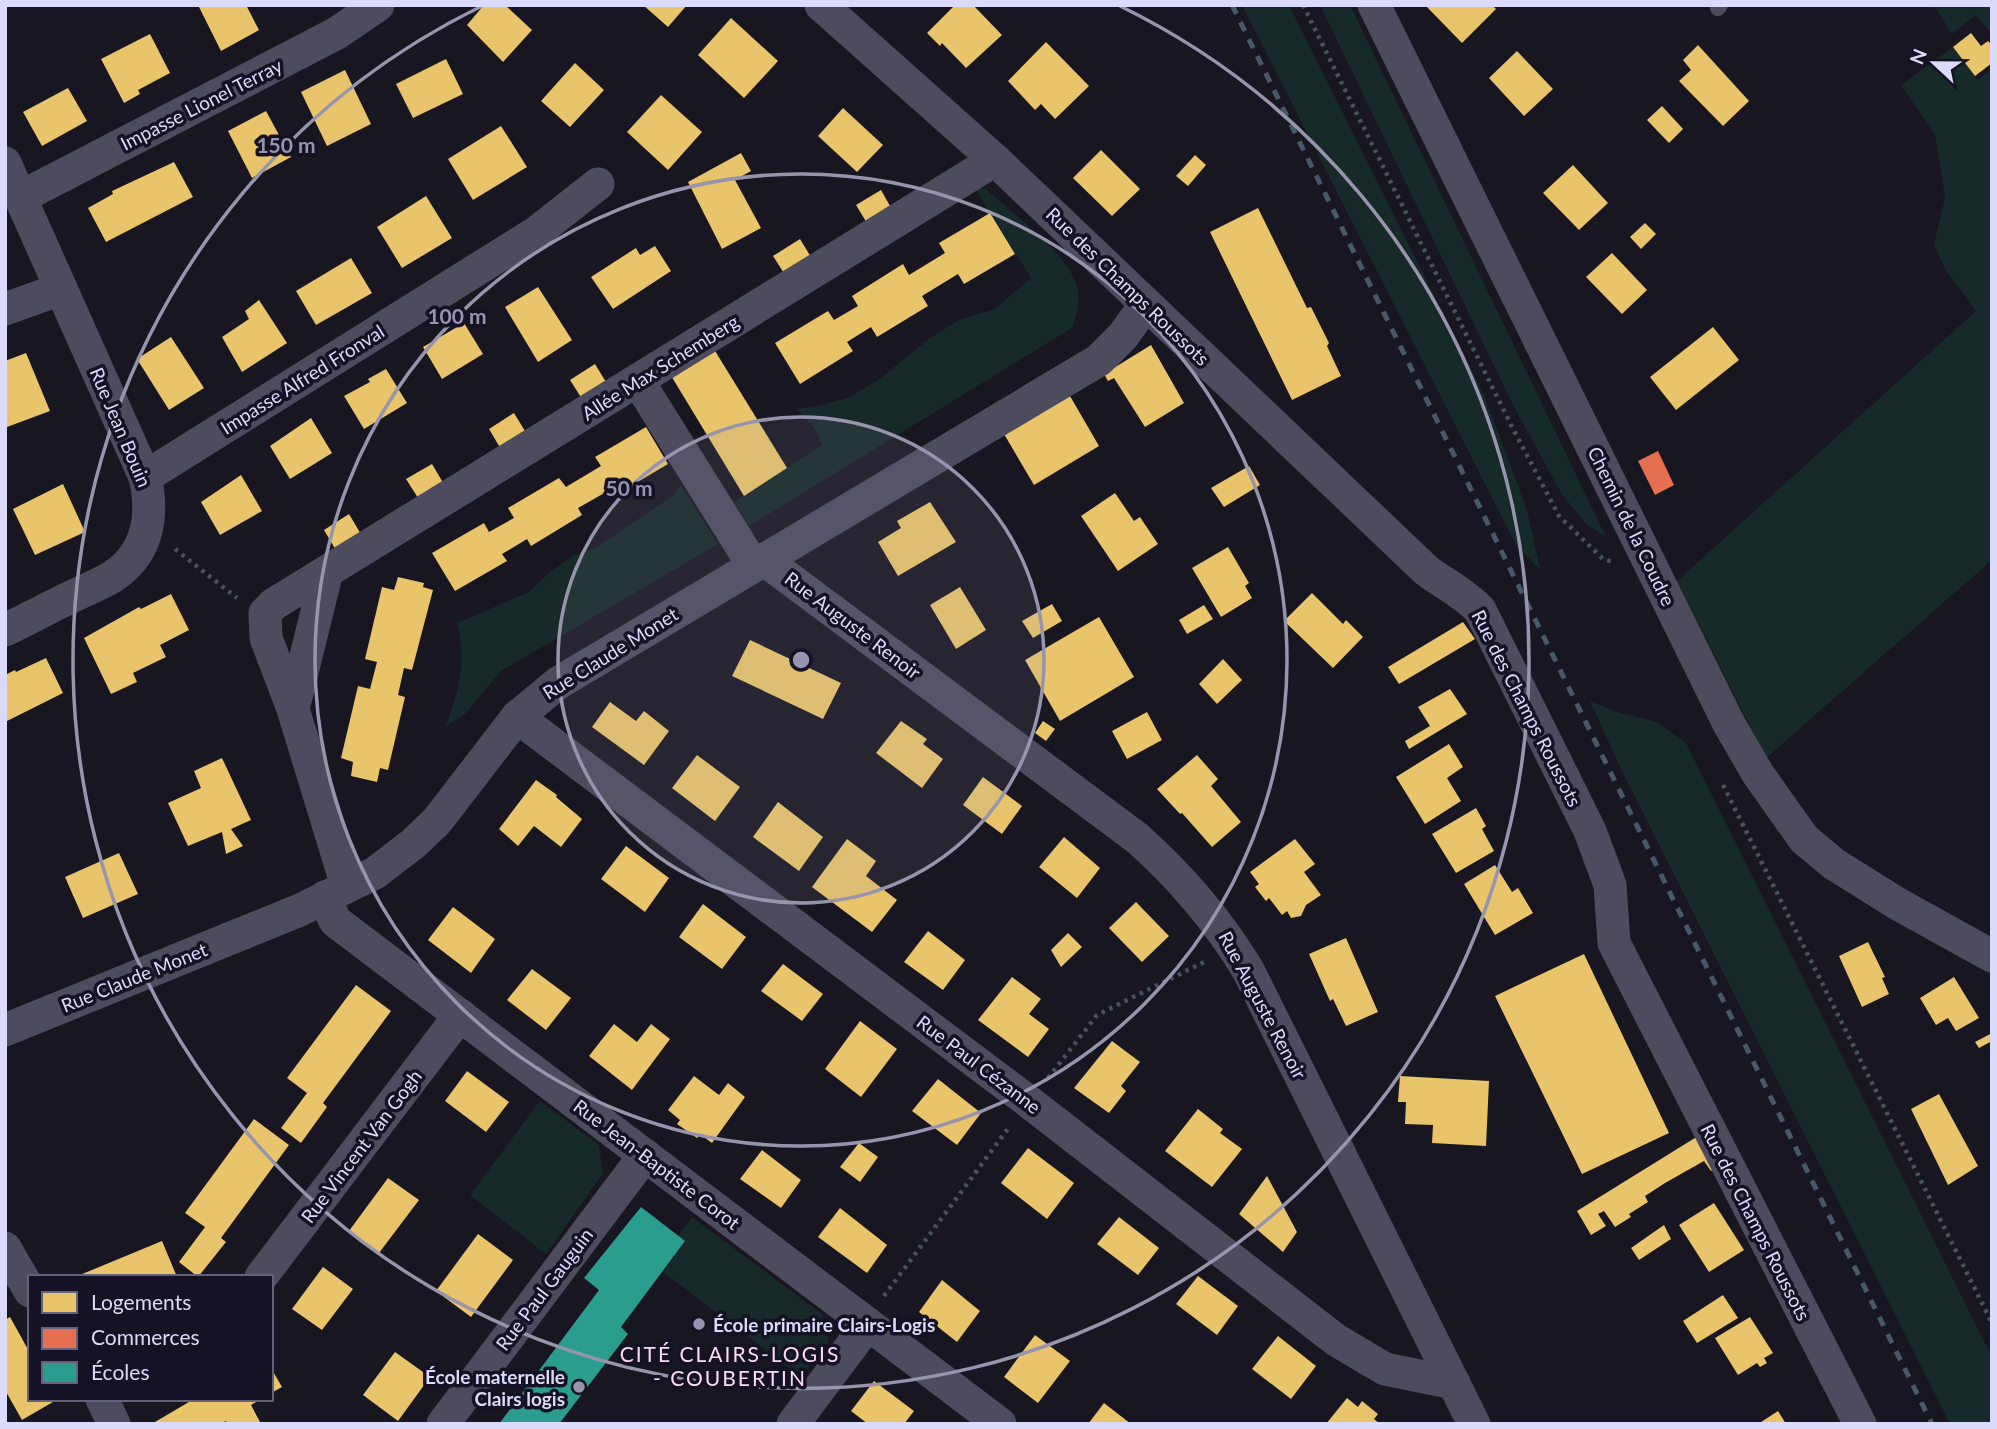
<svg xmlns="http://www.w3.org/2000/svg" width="1997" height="1429" font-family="Lato,sans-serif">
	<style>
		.green { fill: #162a2a }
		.homes { fill: #e9c46a }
		.shops { fill: #e76f51 }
		.schools { fill: #2a9d8f }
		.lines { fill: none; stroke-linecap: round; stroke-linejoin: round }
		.path { stroke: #47525c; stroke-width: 4.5; stroke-dasharray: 3.5 5; stroke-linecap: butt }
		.service { stroke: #4d4c5f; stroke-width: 16 }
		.minor { stroke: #4d4c5f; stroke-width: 33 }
		.rail { stroke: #475866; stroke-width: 5; stroke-dasharray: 10 9; stroke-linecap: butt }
		.ring { fill: none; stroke: #9795ae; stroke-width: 3.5 }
		.poi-dot { fill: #9795ae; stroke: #141224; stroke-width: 2.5 }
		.labels { text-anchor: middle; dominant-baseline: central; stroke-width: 7; stroke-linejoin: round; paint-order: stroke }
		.street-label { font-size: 19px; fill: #dcdafa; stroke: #141224 }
		.poi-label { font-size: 19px; font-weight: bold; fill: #dcdafa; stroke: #141224; text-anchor: start }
		.neighbourhood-label { font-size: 21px; letter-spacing: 2px; fill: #fadbf0; stroke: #141224 }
		.centre { fill: #9795ae; stroke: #141224; stroke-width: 3.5 }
		.ring-label { font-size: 21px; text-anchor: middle; font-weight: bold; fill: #9795ae; stroke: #141224; stroke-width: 7; stroke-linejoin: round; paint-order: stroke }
	</style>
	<rect width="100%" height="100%" fill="#181620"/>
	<!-- green -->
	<g class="green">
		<path d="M1242,5h47l195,390 43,115 13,59 -23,-22z"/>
		<path d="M1320,5h30l256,532 -20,-13 -25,-31 -49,-90z"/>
		<path d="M1934,5h58v29l-17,-19 -23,19z"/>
		<path d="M1953,47l25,33 14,-11v491l-226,198 -89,-177 299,-270 -31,-42 -11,-25 11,-47 -10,-62 -34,-50z"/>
		<path d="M985,188c26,24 77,61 90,93 7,15 2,32 -3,47l-323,198 -15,-24 88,-57c-4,-15 -15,-26 -26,-37l18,-1 33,-9 30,-17 53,-43 29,-18 36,-11 36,-31 -56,-89z"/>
		<path d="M680,485l38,59 -217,127 -36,43 -20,13c14,-35 22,-67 12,-104l72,-31 21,-20 24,-17 23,-8 77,-52z"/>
		<path d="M1590,701l27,11 40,10 29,21 306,614v67h-42l-329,-655z"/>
		<path d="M540,1101l59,44 4,28 -57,81 -76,-59z"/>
		<path d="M692,1217l130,97 7,27 -28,36 -138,-105 22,-30 -7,-6z"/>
	</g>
	<!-- homes -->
	<g class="homes">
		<path d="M198,5h48l13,25 -38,21z"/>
		<path d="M484,5h21l27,25 -29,32 -36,-37z"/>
		<path d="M643,5h44l-19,22z"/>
		<path d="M955,5h18l29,30 -36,33 -24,-25 -2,3 -13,-13z"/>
		<path d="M1425,5h67l4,4 -34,34z"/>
		<path d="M731,18l47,43 -34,37 -46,-43z"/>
		<path d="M1971,33l10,13 7,-5 4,4v18l-17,13 -22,-29z"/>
		<path d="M150,34l20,39 -32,17 2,4 -16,9 -23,-44z"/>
		<path d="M1046,42l43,44 -34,33 -14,-15 -6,6 -27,-29z"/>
		<path d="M1698,45l51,56 -26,25 -44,-45 12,-11 -8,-10z"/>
		<path d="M1517,51l36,38 -29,27 -35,-38z"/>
		<path d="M446,59l17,35 -50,24 -17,-34z"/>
		<path d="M575,63l29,27 -34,37 -29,-26z"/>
		<path d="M345,70l26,54 -44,22 -26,-54z"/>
		<path d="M68,88l19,33 -45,25 -19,-34z"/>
		<path d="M661,95l41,37 -34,38 -41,-38z"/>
		<path d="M1662,106l21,23 -14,14 -22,-23z"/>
		<path d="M843,108l40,37 -26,27 -39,-36z"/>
		<path d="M266,111l25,46 -39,21 -24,-47z"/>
		<path d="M501,126l26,41 -54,33 -25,-41z"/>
		<path d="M1101,150l39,39 -28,27 -39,-38z"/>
		<path d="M741,153l10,18 -16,9 26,48 -39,21 -34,-67z"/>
		<path d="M1195,155l11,10 -18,21 -12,-10z"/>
		<path d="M174,162l19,35 -87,45 -18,-34 25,-14 -1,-3z"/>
		<path d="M1573,165l35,38 -29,27 -36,-37z"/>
		<path d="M881,190l13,23 -24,15 -14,-23z"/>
		<path d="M426,196l26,42 -50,30 -25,-41z"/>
		<path d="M1258,208l49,100 4,-1 18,36 -2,3 14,30 -49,24 -82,-168z"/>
		<path d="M990,213l25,41 -51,30 -6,-10 -36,22 6,10 -51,31 -6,-10 -24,15 6,9 -53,33 -25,-41 53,-32 6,9 24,-14 -6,-10 51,-32 6,11 36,-22 -6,-10z"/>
		<path d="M1645,223l11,11 -15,15 -11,-12z"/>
		<path d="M800,239l14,23 -27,16 -14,-22z"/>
		<path d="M655,246l16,25 -58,38 -22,-32 45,-29 4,7z"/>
		<path d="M1612,253l35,37 -25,24 -36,-37z"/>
		<path d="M351,258l21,35 -56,32 -20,-34z"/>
		<path d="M538,287l34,53 -34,22 -33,-55z"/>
		<path d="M259,300l28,43 -45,29 -20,-35 27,-18 -4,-8z"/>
		<path d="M464,323l19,31 -41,25 -19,-32z"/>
		<path d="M1713,327l26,33 -63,50 -26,-33z"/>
		<path d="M171,337l33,51 -35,22 -32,-51z"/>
		<path d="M1151,345l33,58 -39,24 -31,-49 -6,3 -4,-7z"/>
		<path d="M712,346l75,122 -43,28 -74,-122z"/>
		<path d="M26,353l24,58 -43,16 -2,-5v-61z"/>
		<path d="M595,364l14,23 -25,15 -14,-22z"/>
		<path d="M386,369l21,34 -43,26 -20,-33 26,-14 -2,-3z"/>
		<path d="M1070,396l29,50 -65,39 -30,-51z"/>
		<path d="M514,413l14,23 -26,15 -13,-22z"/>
		<path d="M311,418l21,35 -42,26 -20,-33z"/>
		<path d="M646,427l22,37 -49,29 -4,-6 -37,21 4,7 -51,31 -4,-7 -25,15 5,7 -52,30 -23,-38 52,-30 5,9 25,-14 -6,-10 51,-30 7,9 35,-21 -6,-9z"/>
		<path d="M432,464l13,22 -25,15 -14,-22z"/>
		<path d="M1249,466l11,19 -36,22 -13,-19z"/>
		<path d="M241,475l21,36 -42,24 -19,-33z"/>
		<path d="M63,484l22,48 -50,23 -22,-46z"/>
		<path d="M1115,493l19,28 6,-4 18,27 -40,27 -37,-55z"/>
		<path d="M930,502l26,40 -58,34 -20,-34 23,-14 -4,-7z"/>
		<path d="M349,514l13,22 -25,16 -13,-22z"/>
		<path d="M1228,547l21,36 -4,3 7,12 -31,19 -29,-49z"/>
		<path d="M398,577l26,6 -1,4 10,3 -21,80 -8,-2 -6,27 7,2 -17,73 -8,-2 -3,14 -26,-6 2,-14 -12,-4 17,-72 12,3 7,-27 -12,-3 17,-72 12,3z"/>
		<path d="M960,587l26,43 -30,19 -26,-44z"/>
		<path d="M1312,593l31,31 3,-4 17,17 -30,31 -49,-47z"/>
		<path d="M171,594l18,36 -29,15 6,12 -33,16 4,9 -26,12 -27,-56 55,-31 2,2z"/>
		<path d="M1052,604l10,17 -29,17 -11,-17z"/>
		<path d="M1204,605l9,14 -26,15 -8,-14z"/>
		<path d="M1099,617l35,60 -74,44 -35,-61z"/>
		<path d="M1463,622l12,17 -76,45 -11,-17z"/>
		<path d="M750,640l91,43 -18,36 -91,-43z"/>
		<path d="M46,658l17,35 -58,29v-47l10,-5 1,2z"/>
		<path d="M1223,659l19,21 -25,24 -18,-20z"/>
		<path d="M1450,689l17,25 -58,35 -4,-8 25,-15 -12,-19z"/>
		<path d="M610,702l26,19 8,-10 25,20 -25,34 -52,-38z"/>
		<path d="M1147,712l15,28 -35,19 -15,-28z"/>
		<path d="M901,721l26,18 -4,5 20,15 -21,29 -46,-35z"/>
		<path d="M1043,721l12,8 -9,12 -11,-8z"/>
		<path d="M1449,744l14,23 -16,11 14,23 -36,23 -29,-47z"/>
		<path d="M697,755l43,32 -25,34 -43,-33z"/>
		<path d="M1197,755l21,24 -7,7 30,36 -29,25 -30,-34 -2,1 -23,-25z"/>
		<path d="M222,758l29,62 -20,9 12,17 -17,8 -4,-22 -34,14 -20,-43 33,-15 -7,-17z"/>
		<path d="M983,777l39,29 -20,28 -39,-29z"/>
		<path d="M536,780l21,15 -1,2 26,22 -21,28 -27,-21 -16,20 -19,-17z"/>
		<path d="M778,802l45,35 -24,34 -46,-34z"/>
		<path d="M1476,808l10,18 -4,3 12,22 -38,22 -24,-39z"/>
		<path d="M1064,837l36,31 -23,30 -38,-31z"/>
		<path d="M847,839l29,22 -10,15 31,24 -25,32 -60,-45z"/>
		<path d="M1295,839l20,25 -11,8 17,23 -15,10 -5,11 -10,2 -4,-7 -5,4 -13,-17 -3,3 -11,-14 4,-3 -9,-12z"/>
		<path d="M626,846l43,32 -24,34 -44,-33z"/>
		<path d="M119,853l19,41 -55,24 -18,-41z"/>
		<path d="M1495,865l17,27 6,-4 15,25 -38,22 -31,-51z"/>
		<path d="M1136,902l33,34 -27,26 -33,-34z"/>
		<path d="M703,904l43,33 -24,32 -43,-32z"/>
		<path d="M453,907l42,32 -24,34 -43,-33z"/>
		<path d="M928,931l37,29 -22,30 -39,-28z"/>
		<path d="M1068,933l14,14 -21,20 -10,-17z"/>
		<path d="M1346,938l32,74 -32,14 -13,-27 -3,2 -21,-47z"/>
		<path d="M1868,942l17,35 -3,1 7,16 -27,13 -23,-51z"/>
		<path d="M1584,954l85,179 -87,41 -87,-178z"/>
		<path d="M783,964l40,30 -21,27 -41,-30z"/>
		<path d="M532,969l39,29 -25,32 -39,-30z"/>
		<path d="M1012,977l29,22 -12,15 20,15 -21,28 -50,-37z"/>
		<path d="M1954,977l25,41 -23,13 -8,-13 -12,7 -16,-27z"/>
		<path d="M356,985l35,26 -68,92 4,4 -26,36 -20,-15 26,-35 -20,-15z"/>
		<path d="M860,1021l37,28 -36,48 -36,-28z"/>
		<path d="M614,1024l23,18 14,-18 19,15 -38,51 -43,-34z"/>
		<path d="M1992,1033v8l-13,7 -4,-6z"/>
		<path d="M1112,1041l28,21 -19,24 5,5 -17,22 -35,-25z"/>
		<path d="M467,1071l42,31 -23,30 -41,-31z"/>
		<path d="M694,1076l25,19 9,-12 17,14 -33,46 -12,-9 -3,4 -20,-14 3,-4 -12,-10z"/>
		<path d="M1400,1076l89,5 -3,65 -54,-3 1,-18 -28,-1 1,-22h-8z"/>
		<path d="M938,1079l43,34 -24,32 -45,-34z"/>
		<path d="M1939,1094l39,72 -30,19 -37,-76z"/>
		<path d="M1198,1109l25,20 -3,4 22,16 -30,38 -47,-36z"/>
		<path d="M254,1119l35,26 -68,93 5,4 -28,35 -19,-15 26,-35 -20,-14z"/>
		<path d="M1711,1128l17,32 -17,11 -7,-10 -39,22 -20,13 3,6 -19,12 2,3 -16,10 -11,-16 -6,3 8,12 -15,9 -14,-24z"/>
		<path d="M859,1143l19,14 -18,25 -20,-15z"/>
		<path d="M1028,1148l46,35 -27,36 -46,-36z"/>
		<path d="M762,1150l39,30 -20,28 -41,-29z"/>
		<path d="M1267,1176l30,56 -14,20 -44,-38z"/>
		<path d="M388,1178l31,22 -40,53 -30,-22z"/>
		<path d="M1714,1203l30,47 -35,22 -30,-47z"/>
		<path d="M840,1208l47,37 -20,28 -49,-36z"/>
		<path d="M1119,1217l40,31 -21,27 -41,-31z"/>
		<path d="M1664,1225l7,14 -32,21 -8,-12z"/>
		<path d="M478,1234l35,26 -42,57 -35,-26z"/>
		<path d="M162,1241l15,36h-102z"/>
		<path d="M323,1267l30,22 -31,41 -30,-21z"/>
		<path d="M1198,1276l40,30 -21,29 -41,-31z"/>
		<path d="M942,1280l38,31 -23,31 -38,-30z"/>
		<path d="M1723,1295l15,23 -41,25 -14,-22z"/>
		<path d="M10,1317l20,36v46h28l-36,21 -17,-30v-70z"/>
		<path d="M1750,1317l23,36 -9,5 3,5 -7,4 -3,-4 -19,12 -23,-37z"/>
		<path d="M1035,1335l35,26 -32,42 -34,-26z"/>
		<path d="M1278,1336l38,30 -25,33 -39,-30z"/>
		<path d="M395,1352l35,25 -32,44 -35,-26z"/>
		<path d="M271,1368l11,19 -11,6z"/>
		<path d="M874,1381l40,30 -10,13h-36l-17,-13z"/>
		<path d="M1347,1398l11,9 4,-6 16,13 -4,5 6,5h-54z"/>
		<path d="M194,1399h67l-10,6 9,17 -4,2h-29l-1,-3 -6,3h-63l-2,-2z"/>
		<path d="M1104,1403l27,21h-43z"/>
		<path d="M1778,1411l8,13h-28z"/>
	</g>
	<!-- shops -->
	<path class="shops" d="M1658,451l16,34 -19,10 -17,-34z"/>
	<!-- schools -->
	<path class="schools" d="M641,1207l44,34 -64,86 7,7 -69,90h-60l100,-134 -15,-12z"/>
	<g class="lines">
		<!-- path -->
		<g class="path">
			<path d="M1303,5l209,422 47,89 44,43 10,3"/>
			<path d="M175,549l62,49"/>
			<path d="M1723,785l269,538"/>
			<path d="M1048,1078l49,-63 109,-54"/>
			<path d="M884,1296l126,-170"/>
		</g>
		<!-- service -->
		<path class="service" d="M1718,8l2,-3"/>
		<!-- minor -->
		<g class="minor">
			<path d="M821,5l174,155 432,411c19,14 37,22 53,39l110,221 20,54 4,58 246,481"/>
			<path d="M1374,5l355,719 29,50 46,65 30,25 64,40 94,52"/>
			<path d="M5,163l140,314c9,39 3,77 -33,100 -12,7 -26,13 -39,19 -23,11 -45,23 -68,34"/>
			<path d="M21,197l316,-164 41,-28"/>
			<path d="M5,309l56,-20"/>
			<path d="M638,381l115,184"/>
			<path d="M145,477l392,-245 61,-48"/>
			<path d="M763,559l374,279c44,39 80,81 111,132l226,454"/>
			<path d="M293,709l33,-134"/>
			<path d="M517,717l512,385 307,238 49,29 69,14"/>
			<path d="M347,886l-54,-177 -27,-71 -1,-25 9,-9 721,-444"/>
			<path d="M325,897l10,24 665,503"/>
			<path d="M5,1030l295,-120 75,-37 39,-30 23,-22 80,-104 41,-34 541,-323 24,-24 23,-32"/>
			<path d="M5,1248l25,43"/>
			<path d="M261,1277l199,-262"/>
			<path d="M102,1399l12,25"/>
			<path d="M443,1424l202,-269"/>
			<path d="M793,1424l75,-100"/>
		</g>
		<!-- rail -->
		<path class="rail" d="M1232,5l700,1419"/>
	</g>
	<!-- distance rings -->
	<circle cx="801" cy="660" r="243" fill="#9795ae" fill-opacity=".12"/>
	<g class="ring">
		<circle cx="801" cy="660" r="243"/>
		<circle cx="801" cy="660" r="486"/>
		<path d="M1120 6A728 728 0 1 1 482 6"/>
	</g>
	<!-- markers -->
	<g class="poi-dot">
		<circle cx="699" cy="1324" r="7"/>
		<circle cx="579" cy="1387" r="7"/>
	</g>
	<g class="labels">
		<!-- street labels -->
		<g class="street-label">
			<text transform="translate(201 104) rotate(-27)">Impasse Lionel Terray</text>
			<text transform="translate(1128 286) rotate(44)">Rue des Champs Roussots</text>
			<text transform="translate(660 367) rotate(-32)">Allée Max Schemberg</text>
			<text transform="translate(302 379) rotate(-32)">Impasse Alfred Fronval</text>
			<text transform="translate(121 427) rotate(67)">Rue Jean Bouin</text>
			<text transform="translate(1632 526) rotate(64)">Chemin de la Coudre</text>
			<text transform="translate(853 625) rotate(37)">Rue Auguste Renoir</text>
			<text transform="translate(610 653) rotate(-32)">Rue Claude Monet</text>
			<text transform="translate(1527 708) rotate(63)">Rue des Champs Roussots</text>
			<text transform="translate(134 977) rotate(-22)">Rue Claude Monet</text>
			<text transform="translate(1263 1005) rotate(62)">Rue Auguste Renoir</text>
			<text transform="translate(979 1064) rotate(37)">Rue Paul Cézanne</text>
			<text transform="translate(361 1146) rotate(-53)">Rue Vincent Van Gogh</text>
			<text transform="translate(657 1164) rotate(37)">Rue Jean-Baptiste Corot</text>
			<text transform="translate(1756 1222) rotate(63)">Rue des Champs Roussots</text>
			<text transform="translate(544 1289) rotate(-53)">Rue Paul Gauguin</text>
		</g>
		<!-- poi labels -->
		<g class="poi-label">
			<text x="713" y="1324">École primaire Clairs-Logis</text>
			<text x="565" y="1376" text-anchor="end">École maternelle<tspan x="565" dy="22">Clairs logis</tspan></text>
		</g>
		<!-- neighbourhood labels -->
		<g class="neighbourhood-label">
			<text x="730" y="1353">CITÉ CLAIRS-LOGIS<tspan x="730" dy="24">- COUBERTIN</tspan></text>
		</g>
	</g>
	<circle cx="801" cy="660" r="10" class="centre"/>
	<g class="ring-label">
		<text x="286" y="153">150 m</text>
		<text x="457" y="324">100 m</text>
		<text x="629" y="496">50 m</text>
	</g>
	<!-- border -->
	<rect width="1997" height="1429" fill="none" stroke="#dcdafa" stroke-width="14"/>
	<!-- legend -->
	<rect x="28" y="1275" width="245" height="126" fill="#141224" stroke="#64627a" stroke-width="2"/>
	<rect x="42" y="1292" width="35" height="21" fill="#e9c46a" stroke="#64627a" stroke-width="2"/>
	<text x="91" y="1310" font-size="21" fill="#dcdafa">Logements</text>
	<rect x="42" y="1328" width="35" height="21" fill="#e76f51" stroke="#64627a" stroke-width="2"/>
	<text x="91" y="1345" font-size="21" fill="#dcdafa">Commerces</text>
	<rect x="42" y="1362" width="35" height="21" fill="#2a9d8f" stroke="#64627a" stroke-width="2"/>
	<text x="91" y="1380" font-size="21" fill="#dcdafa">Écoles</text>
	<!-- north arrow -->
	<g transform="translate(1934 63) rotate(292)" stroke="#141224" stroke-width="5" paint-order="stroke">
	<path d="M0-5L12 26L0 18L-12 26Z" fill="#dcdafa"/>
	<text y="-10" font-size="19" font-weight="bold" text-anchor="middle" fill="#dcdafa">N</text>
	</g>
</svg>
